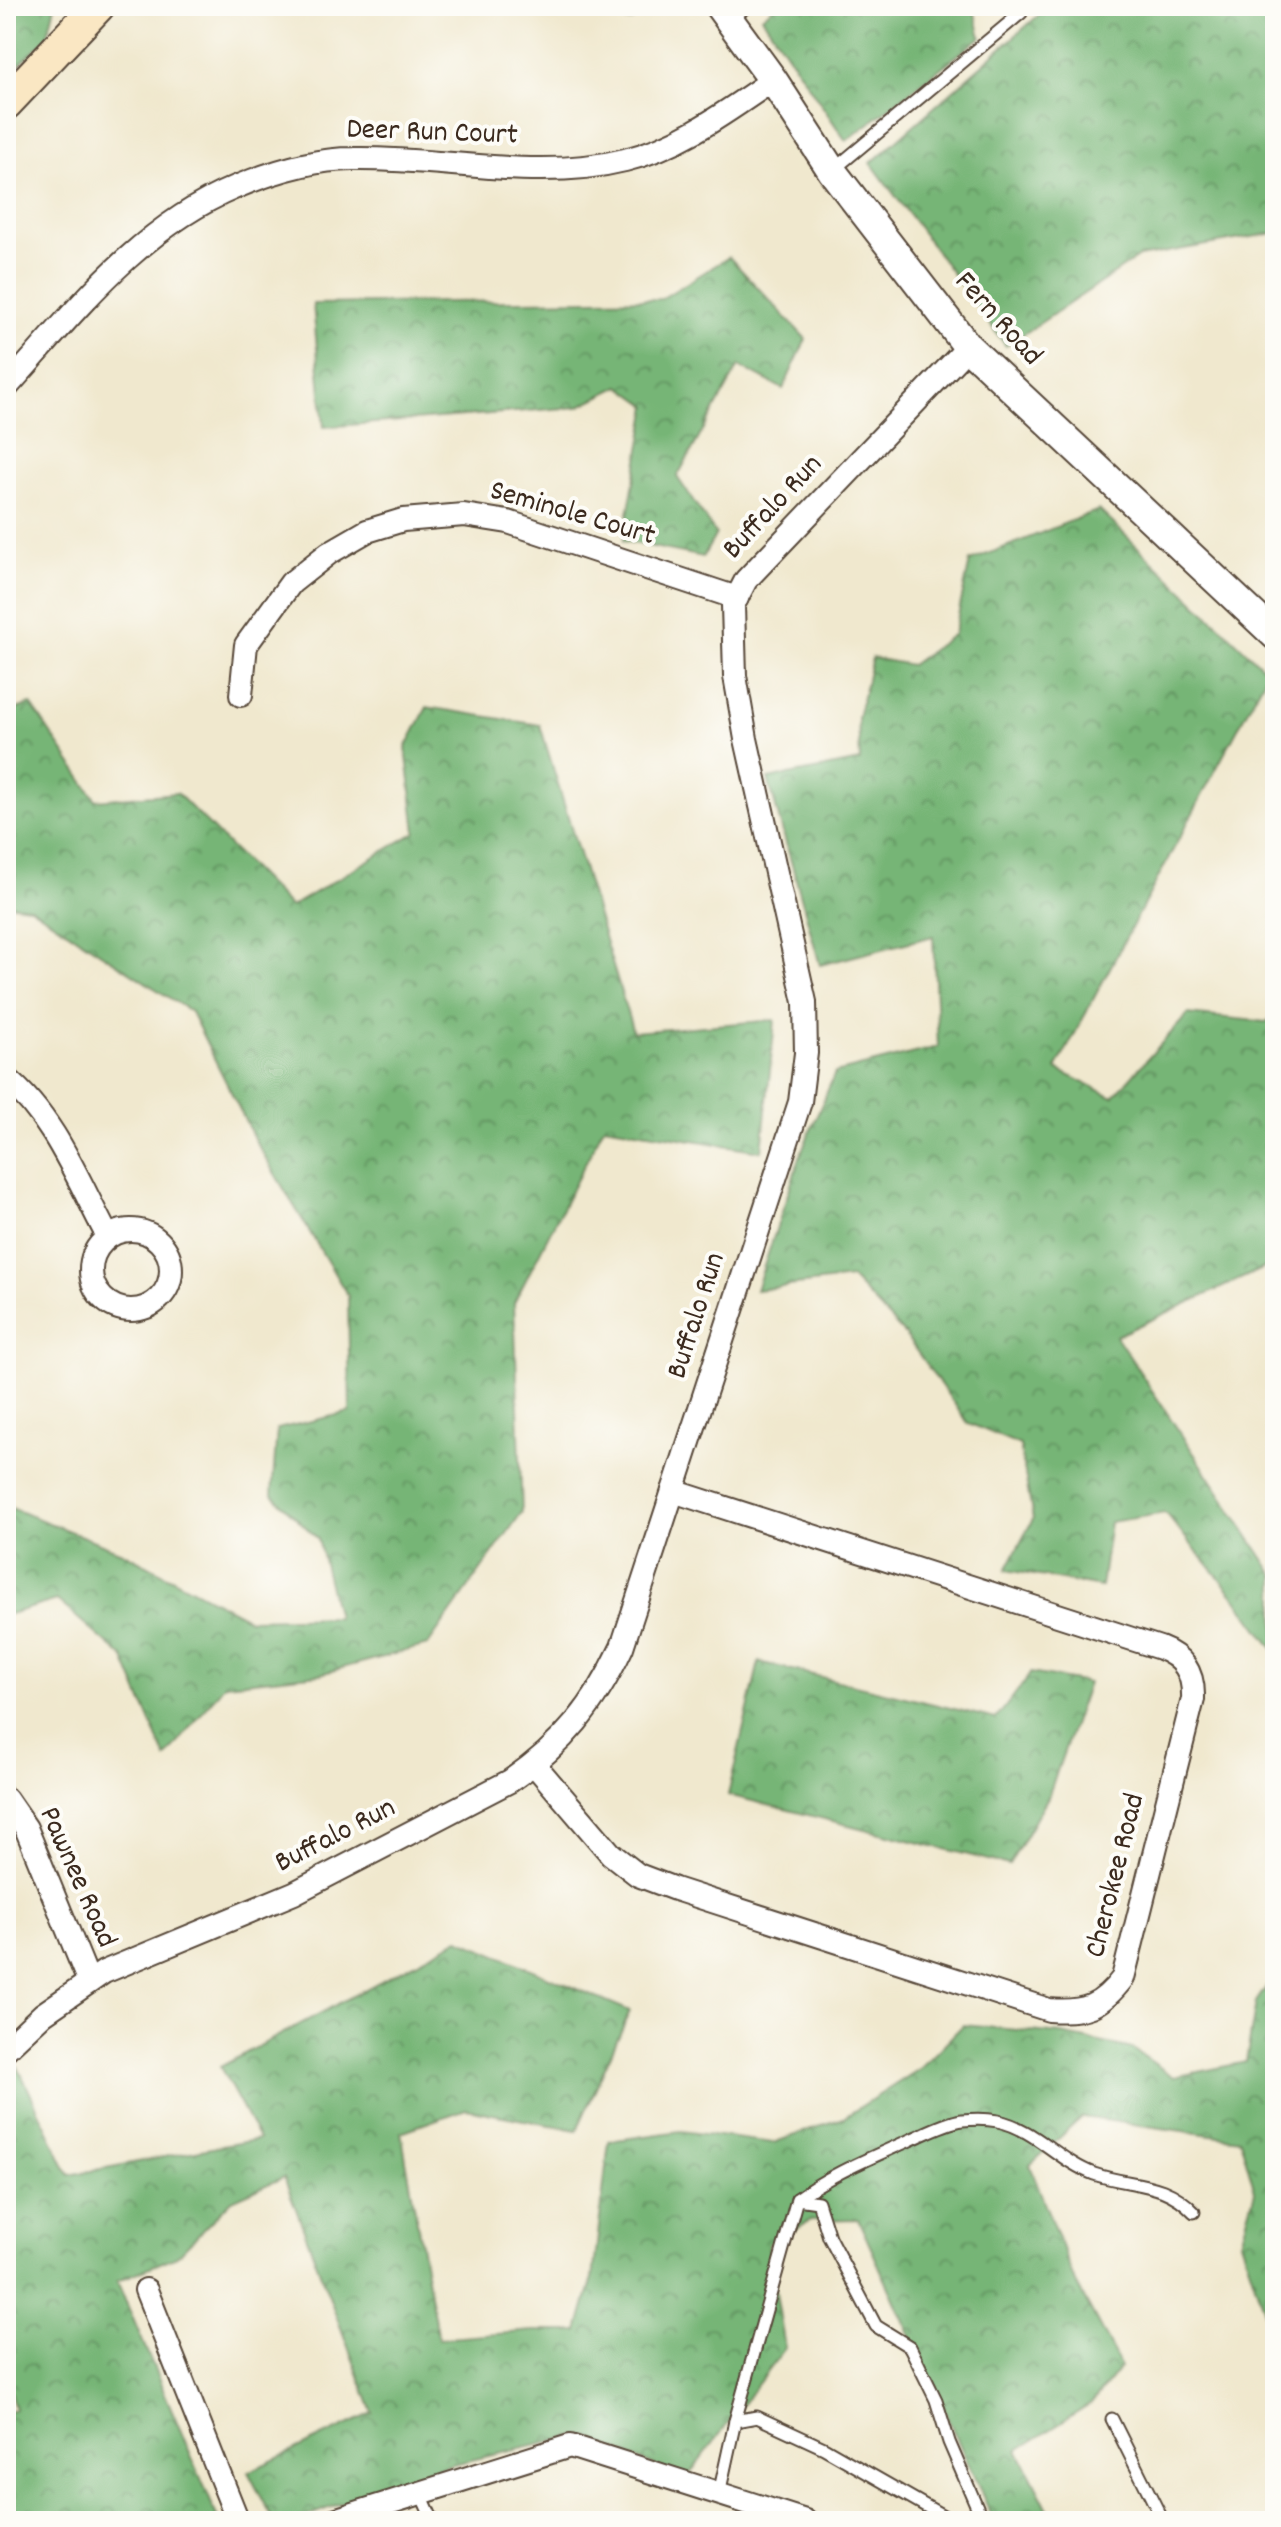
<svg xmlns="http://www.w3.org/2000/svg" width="1281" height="2527" font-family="Dekko,sans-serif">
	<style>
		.forest { fill: url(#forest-crowns); stroke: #58704a; stroke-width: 2 }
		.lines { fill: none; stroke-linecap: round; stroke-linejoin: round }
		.service-casing { stroke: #564638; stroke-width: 15 }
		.minor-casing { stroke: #564638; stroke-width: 26 }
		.tertiary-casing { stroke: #564638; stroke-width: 32 }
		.secondary-casing { stroke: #564638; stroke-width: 36 }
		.service { stroke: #fff; stroke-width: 11 }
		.minor { stroke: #fff; stroke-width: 22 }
		.tertiary { stroke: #fff; stroke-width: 28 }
		.secondary { stroke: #fae7c3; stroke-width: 32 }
		.labels { text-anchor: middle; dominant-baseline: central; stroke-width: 8; stroke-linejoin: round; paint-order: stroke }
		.street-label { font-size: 30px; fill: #3b2a1e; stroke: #fdfcf7 }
	</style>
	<defs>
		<pattern id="forest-crowns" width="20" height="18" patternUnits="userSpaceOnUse" patternTransform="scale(2)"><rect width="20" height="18" fill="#76b576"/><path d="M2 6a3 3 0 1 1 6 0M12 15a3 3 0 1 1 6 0" fill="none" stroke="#629360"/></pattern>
	</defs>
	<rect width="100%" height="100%" fill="#fdfcf7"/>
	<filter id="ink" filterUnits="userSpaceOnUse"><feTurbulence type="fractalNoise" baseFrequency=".0125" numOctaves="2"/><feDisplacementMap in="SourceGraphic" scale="16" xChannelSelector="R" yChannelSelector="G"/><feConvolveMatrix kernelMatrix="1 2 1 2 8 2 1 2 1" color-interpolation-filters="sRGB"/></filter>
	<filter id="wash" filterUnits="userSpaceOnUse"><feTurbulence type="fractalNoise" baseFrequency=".006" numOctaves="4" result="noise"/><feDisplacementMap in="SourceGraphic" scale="32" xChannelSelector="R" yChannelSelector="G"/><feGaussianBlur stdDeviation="1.8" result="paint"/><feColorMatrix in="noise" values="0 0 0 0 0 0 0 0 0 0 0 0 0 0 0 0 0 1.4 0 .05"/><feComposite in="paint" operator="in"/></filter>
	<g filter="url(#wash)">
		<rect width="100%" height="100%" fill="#f0e8ce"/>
		<!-- forest -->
		<g class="forest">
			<path d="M6,6h49l-8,32 -41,39z"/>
			<path d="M483,6h167l-18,15z"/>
			<path d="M775,6h198l8,31 -135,104 -84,-124z"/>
			<path d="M1049,6h222l4,6v221l-136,24 -133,89 -135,-183z"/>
			<path d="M729,257l77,82 -23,50 -44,-23 -62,111 39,57 -13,23 -80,-16 25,-135 -28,-20 -42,21 -254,20 -11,-123 348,-5z"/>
			<path d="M1099,510l169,162 -212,397 57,28 75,-83 78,8 9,-6v247l-159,73 159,240v75l-43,-58 -67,-80 -55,9 -9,65 -95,-17 27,-51 -13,-74 -52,-22 -63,-88 -54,-57 -95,12 47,-142 32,-75 103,-26 -5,-111 -113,29 -52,-186 92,-18 -2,-43 14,-60 39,7 43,-31 16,-73z"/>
			<path d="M31,704l65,96 81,-7 113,114 126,-75 -10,-84 21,-41 113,18 93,307 142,-12 -13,131 -158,-25 -90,177 8,209 -94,133 -108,29 -95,10 -59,74 -42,-100 -67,-58 -51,15v-109l116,46 127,67 88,-2 -19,-78 -46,-45 5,-65 73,-17 -2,-116 -92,-154 -65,-130 -161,-105 -24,-3v-191z"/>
			<path d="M759,1662l237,57 35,-46 57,10 -40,114 -39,68 -281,-70z"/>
			<path d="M459,1939l171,72 -53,119 -111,-21 -65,23 37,207 95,-8h45l15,-53 16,-137 72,-10 92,12 70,-25 78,-50 42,-43 99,9 71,15 41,28 72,-15 10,-60 19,-28v370l-34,-103 14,-50 -15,-52 -158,-22 -52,48 43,112 48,90 -30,37 -73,46 36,71h-60l-136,-302 -47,1 -43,24 17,104 -99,131 -104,-44 -146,33 -142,53h-20l-26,-49 125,-59 -89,-236 -52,23 -55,56 -60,25 102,240h-213v-108l9,-4 -9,-31v-321l10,6 53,112 190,-36 -39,-72z"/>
		</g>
	</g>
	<g filter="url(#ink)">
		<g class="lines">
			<defs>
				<g id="service">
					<path d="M730,20l17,-14"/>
					<path d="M832,171l189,-158 -8,-7"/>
					<path d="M797,2199c35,-26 74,-41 113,-59 16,-7 34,-17 52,-20 10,-1 26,-1 36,1 37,8 61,40 96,53 38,13 70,6 100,38"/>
					<path d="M1112,2419l51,102"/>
					<path d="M735,2421l62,-222 21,3 11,35 47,89 34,21 26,53 13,42 34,79"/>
					<path d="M420,2492l13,29"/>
					<path d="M719,2494l16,-73 22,-4 67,31 128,73"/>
				</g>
				<g id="minor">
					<path d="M6,388c69,-76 132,-160 230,-201 36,-15 79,-28 117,-28 90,-2 184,23 272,1 56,-14 101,-48 148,-80"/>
					<path d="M241,695l5,-50 45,-62 38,-30 38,-22 36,-11 61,-5 44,7 229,76"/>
					<path d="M6,1078c49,40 73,105 102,159"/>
					<circle cx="131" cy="1270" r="40"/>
					<path d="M534,1764l77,90 27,21 37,14 374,121c35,3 52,-3 74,-32l70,-279c1,-26 -9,-42 -33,-51l-487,-157"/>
					<path d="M6,1799l20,29 63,154"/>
					<path d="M6,2049l37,-35 61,-42 190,-79 216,-112c54,-37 85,-76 112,-134l178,-545 6,-49 -1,-51 -59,-263 -11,-63 -2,-71 13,-25 222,-233"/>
					<path d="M146,2290l92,231"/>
					<path d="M331,2521l239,-75 235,75"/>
				</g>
				<path id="tertiary" d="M719,6l54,74 59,91 136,176 307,288"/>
				<path id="secondary" d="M6,103l92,-97"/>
			</defs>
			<!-- service casing -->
			<use href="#service" class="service-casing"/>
			<!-- minor casing -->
			<use href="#minor" class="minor-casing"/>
			<!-- tertiary casing -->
			<use href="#tertiary" class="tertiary-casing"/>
			<!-- secondary casing -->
			<use href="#secondary" class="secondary-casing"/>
			<!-- service -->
			<use href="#service" class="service"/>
			<!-- minor -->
			<use href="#minor" class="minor"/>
			<!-- tertiary -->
			<use href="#tertiary" class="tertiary"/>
			<!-- secondary -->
			<use href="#secondary" class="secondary"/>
		</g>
	</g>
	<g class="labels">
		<!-- street labels -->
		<g class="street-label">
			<text transform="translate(432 134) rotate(2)">Deer Run Court</text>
			<text transform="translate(997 320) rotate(48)">Fern Road</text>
			<text transform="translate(774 508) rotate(-47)">Buffalo Run</text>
			<text transform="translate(572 515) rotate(16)">Seminole Court</text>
			<text transform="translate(698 1316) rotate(-72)">Buffalo Run</text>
			<text transform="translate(336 1837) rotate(-27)">Buffalo Run</text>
			<text transform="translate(1117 1876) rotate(-76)">Cherokee Road</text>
			<text transform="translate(76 1878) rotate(66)">Pawnee Road</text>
		</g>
	</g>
	<!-- margin -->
	<rect width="1281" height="2527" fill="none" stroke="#fdfcf7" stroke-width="32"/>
</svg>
